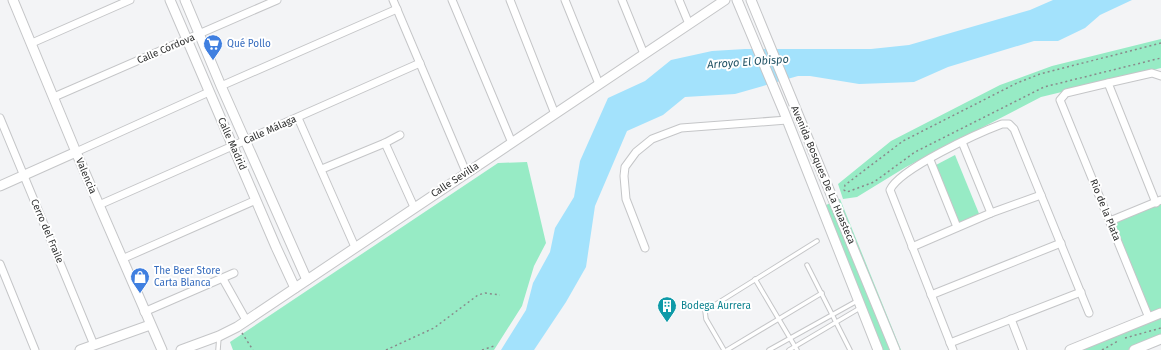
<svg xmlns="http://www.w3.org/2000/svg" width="1161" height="350" font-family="'Fira Sans',sans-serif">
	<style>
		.green { fill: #97ebc5 }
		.water { fill: #a3e2fc }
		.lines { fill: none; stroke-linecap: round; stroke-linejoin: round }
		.service-casing { stroke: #c5c6c8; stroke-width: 5.5 }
		.minor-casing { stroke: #c5c6c8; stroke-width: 9 }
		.tertiary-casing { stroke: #c5c6c8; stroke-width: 11 }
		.path { stroke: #898a8b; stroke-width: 1.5; stroke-dasharray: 2 3; stroke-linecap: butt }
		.service { stroke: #fff; stroke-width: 3.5 }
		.minor { stroke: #fff; stroke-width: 7 }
		.tertiary { stroke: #fff; stroke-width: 9 }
		.labels { text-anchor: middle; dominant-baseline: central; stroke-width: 4; stroke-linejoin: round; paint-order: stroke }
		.shop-label { font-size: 10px; fill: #366cbe; stroke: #fff; text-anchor: start }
		.street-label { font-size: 10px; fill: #303131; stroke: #fff }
		.culture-label { font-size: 10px; fill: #0d838f; stroke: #fff; text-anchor: start }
		.water-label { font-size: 11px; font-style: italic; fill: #1f5163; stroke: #fff }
	</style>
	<rect width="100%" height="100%" fill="#f3f4f6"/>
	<!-- green -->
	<g class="green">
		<path d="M1161,39v29l-120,29 -135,70 -49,30 -14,2 -5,-15 53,-43 109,-56 52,-19z"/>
		<path d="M955,155l25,61 -22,9 -24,-59z"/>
		<path d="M527,162l19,81 -12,23 -12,40 -28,44h-261l-3,-8 268,-179z"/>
		<path d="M840,199l61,151h-24l-58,-142z"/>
		<path d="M1161,203v133l-33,14h-49l70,-29 -39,-96z"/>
	</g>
	<!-- water -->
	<path class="water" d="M1053,0h79l-32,15 -15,13 -27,13h-24l-86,26 -34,15 -55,2 -49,-8h-12l-63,18 -50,3 -22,18 -36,16 -32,75 -9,61 -20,35 -32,48h-33l25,-40 7,-27 17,-31 5,-24 19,-31 6,-36 28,-63 37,-17 26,-21 41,-9 33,-2h126l38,-4 121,-35z"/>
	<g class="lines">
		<defs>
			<g id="service">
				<path d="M807,265l43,85"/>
				<path d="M755,279l42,71"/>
				<path d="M218,350l1,-13"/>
				<path d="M724,350l-18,-31 -1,-8 112,-70"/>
				<path d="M727,350l95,-57"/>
				<path d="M769,350l88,-49"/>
				<path d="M789,350l71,-42"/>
			</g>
			<g id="minor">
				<path d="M393,0l73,172"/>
				<path d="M452,0l60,143"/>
				<path d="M510,0l45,114"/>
				<path d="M565,0l34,84"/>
				<path d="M622,0l22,54"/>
				<path d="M679,0l10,24"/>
				<path d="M32,43l98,-43"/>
				<path d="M1108,83l48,120"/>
				<path d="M221,86l176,-77"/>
				<path d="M54,97l223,-97"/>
				<path d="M0,118l94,227"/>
				<path d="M298,118l57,129"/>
				<path d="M962,142l29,71"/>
				<path d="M385,143l29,64"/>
				<path d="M76,152l133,-60"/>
				<path d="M930,160l27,67"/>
				<path d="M322,169l63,-26 15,-8"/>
				<path d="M99,205l321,-142"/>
				<path d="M1110,221l51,-21"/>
				<path d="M912,247l79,-34 50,-18"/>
				<path d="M645,248l-19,-49 -2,-23 1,-9 11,-15 16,-13 29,-11 106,-8"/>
				<path d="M122,259l134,-59"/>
				<path d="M0,264l35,86"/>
				<path d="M223,279l23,41"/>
				<path d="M931,295l130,-52"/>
				<path d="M144,312l90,-39"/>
				<path d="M1149,318l-89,-218 6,-7 42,-10 44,-10 9,3"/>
				<path d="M1011,319l12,31"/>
				<path d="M950,343l131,-51"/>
				<path d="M953,350l-63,-160c9,-21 88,-57 112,-66h7l5,5 75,184"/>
			</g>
			<g id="tertiary">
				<path d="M13,0l63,152 86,198"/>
				<path d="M170,0l106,247 19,41"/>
				<path d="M185,0l36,86 86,194"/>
				<path d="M737,0l47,112 94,238"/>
				<path d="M751,0l144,350"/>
				<path d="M0,186l76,-34"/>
				<path d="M80,350l70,-25"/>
				<path d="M181,350l38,-14 18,-9 488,-327"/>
				<path d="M1070,350l91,-37"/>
				<path d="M1134,350l27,-11"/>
			</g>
		</defs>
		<!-- service casing -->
		<use href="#service" class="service-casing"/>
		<!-- minor casing -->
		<use href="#minor" class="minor-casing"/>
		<!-- tertiary casing -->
		<use href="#tertiary" class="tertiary-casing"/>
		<!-- path -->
		<g class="path">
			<path d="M1161,43l-121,31 -23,9 -114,58 -58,44 -1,5 3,2 27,-10 41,-30 129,-65 117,-29"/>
			<path d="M242,333l11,17"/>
			<path d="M1125,338l36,-10"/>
			<path d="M386,350l48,-22 44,-33 7,-2 15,2"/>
			<path d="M482,350l12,-4"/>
			<path d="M1102,350l16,-9"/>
		</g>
		<!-- service -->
		<use href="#service" class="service"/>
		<!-- minor -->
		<use href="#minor" class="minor"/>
		<!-- tertiary -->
		<use href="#tertiary" class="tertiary"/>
	</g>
	<!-- icons -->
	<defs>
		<symbol id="supermarket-pin" viewBox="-11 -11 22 30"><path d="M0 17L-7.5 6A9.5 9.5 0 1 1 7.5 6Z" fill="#3f7fe0" stroke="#fff"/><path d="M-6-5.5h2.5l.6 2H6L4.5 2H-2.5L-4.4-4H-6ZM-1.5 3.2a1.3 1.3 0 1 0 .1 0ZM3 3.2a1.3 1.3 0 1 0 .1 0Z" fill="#fff"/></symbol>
		<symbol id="shop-pin" viewBox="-11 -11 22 30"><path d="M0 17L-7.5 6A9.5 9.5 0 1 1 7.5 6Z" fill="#3f7fe0" stroke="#fff"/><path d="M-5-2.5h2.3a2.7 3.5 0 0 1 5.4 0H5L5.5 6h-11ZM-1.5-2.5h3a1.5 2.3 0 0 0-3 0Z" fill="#fff"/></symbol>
		<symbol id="building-pin" viewBox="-11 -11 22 30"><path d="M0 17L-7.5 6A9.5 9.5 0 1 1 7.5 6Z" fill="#0f9aa8" stroke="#fff"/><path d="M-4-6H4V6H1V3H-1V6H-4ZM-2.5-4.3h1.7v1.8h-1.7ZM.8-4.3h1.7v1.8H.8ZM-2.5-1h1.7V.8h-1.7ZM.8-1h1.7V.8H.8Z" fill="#fff"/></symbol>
	</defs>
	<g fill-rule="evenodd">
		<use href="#supermarket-pin" x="202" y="33" width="22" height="30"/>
		<use href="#shop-pin" x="129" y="266" width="22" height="30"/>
		<use href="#building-pin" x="656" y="295" width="22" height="30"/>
	</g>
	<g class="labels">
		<!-- shop labels -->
		<g class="shop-label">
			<text x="227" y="44">Qué Pollo</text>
			<text x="154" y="271">The Beer Store<tspan x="154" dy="12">Carta Blanca</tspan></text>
		</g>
		<!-- street labels -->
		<g class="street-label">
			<text transform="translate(166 49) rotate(-23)">Calle Córdova</text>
			<text transform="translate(270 130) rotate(-24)">Calle Málaga</text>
			<text transform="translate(232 144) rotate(66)">Calle Madrid</text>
			<text transform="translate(823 175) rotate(67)">Avenida Bosques De La Huasteca</text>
			<text transform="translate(86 176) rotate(67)">Valencia</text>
			<text transform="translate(455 180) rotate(-33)">Calle Sevilla</text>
			<text transform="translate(1105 210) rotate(68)">Rio de la Plata</text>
			<text transform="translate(47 231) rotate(67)">Cerro del Fraile</text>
		</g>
		<!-- culture labels -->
		<g class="culture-label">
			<text x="681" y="306">Bodega Aurrera</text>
		</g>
		<!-- water labels -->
		<g class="water-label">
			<text transform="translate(748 62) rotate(-4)">Arroyo El Obispo</text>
		</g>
	</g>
</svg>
